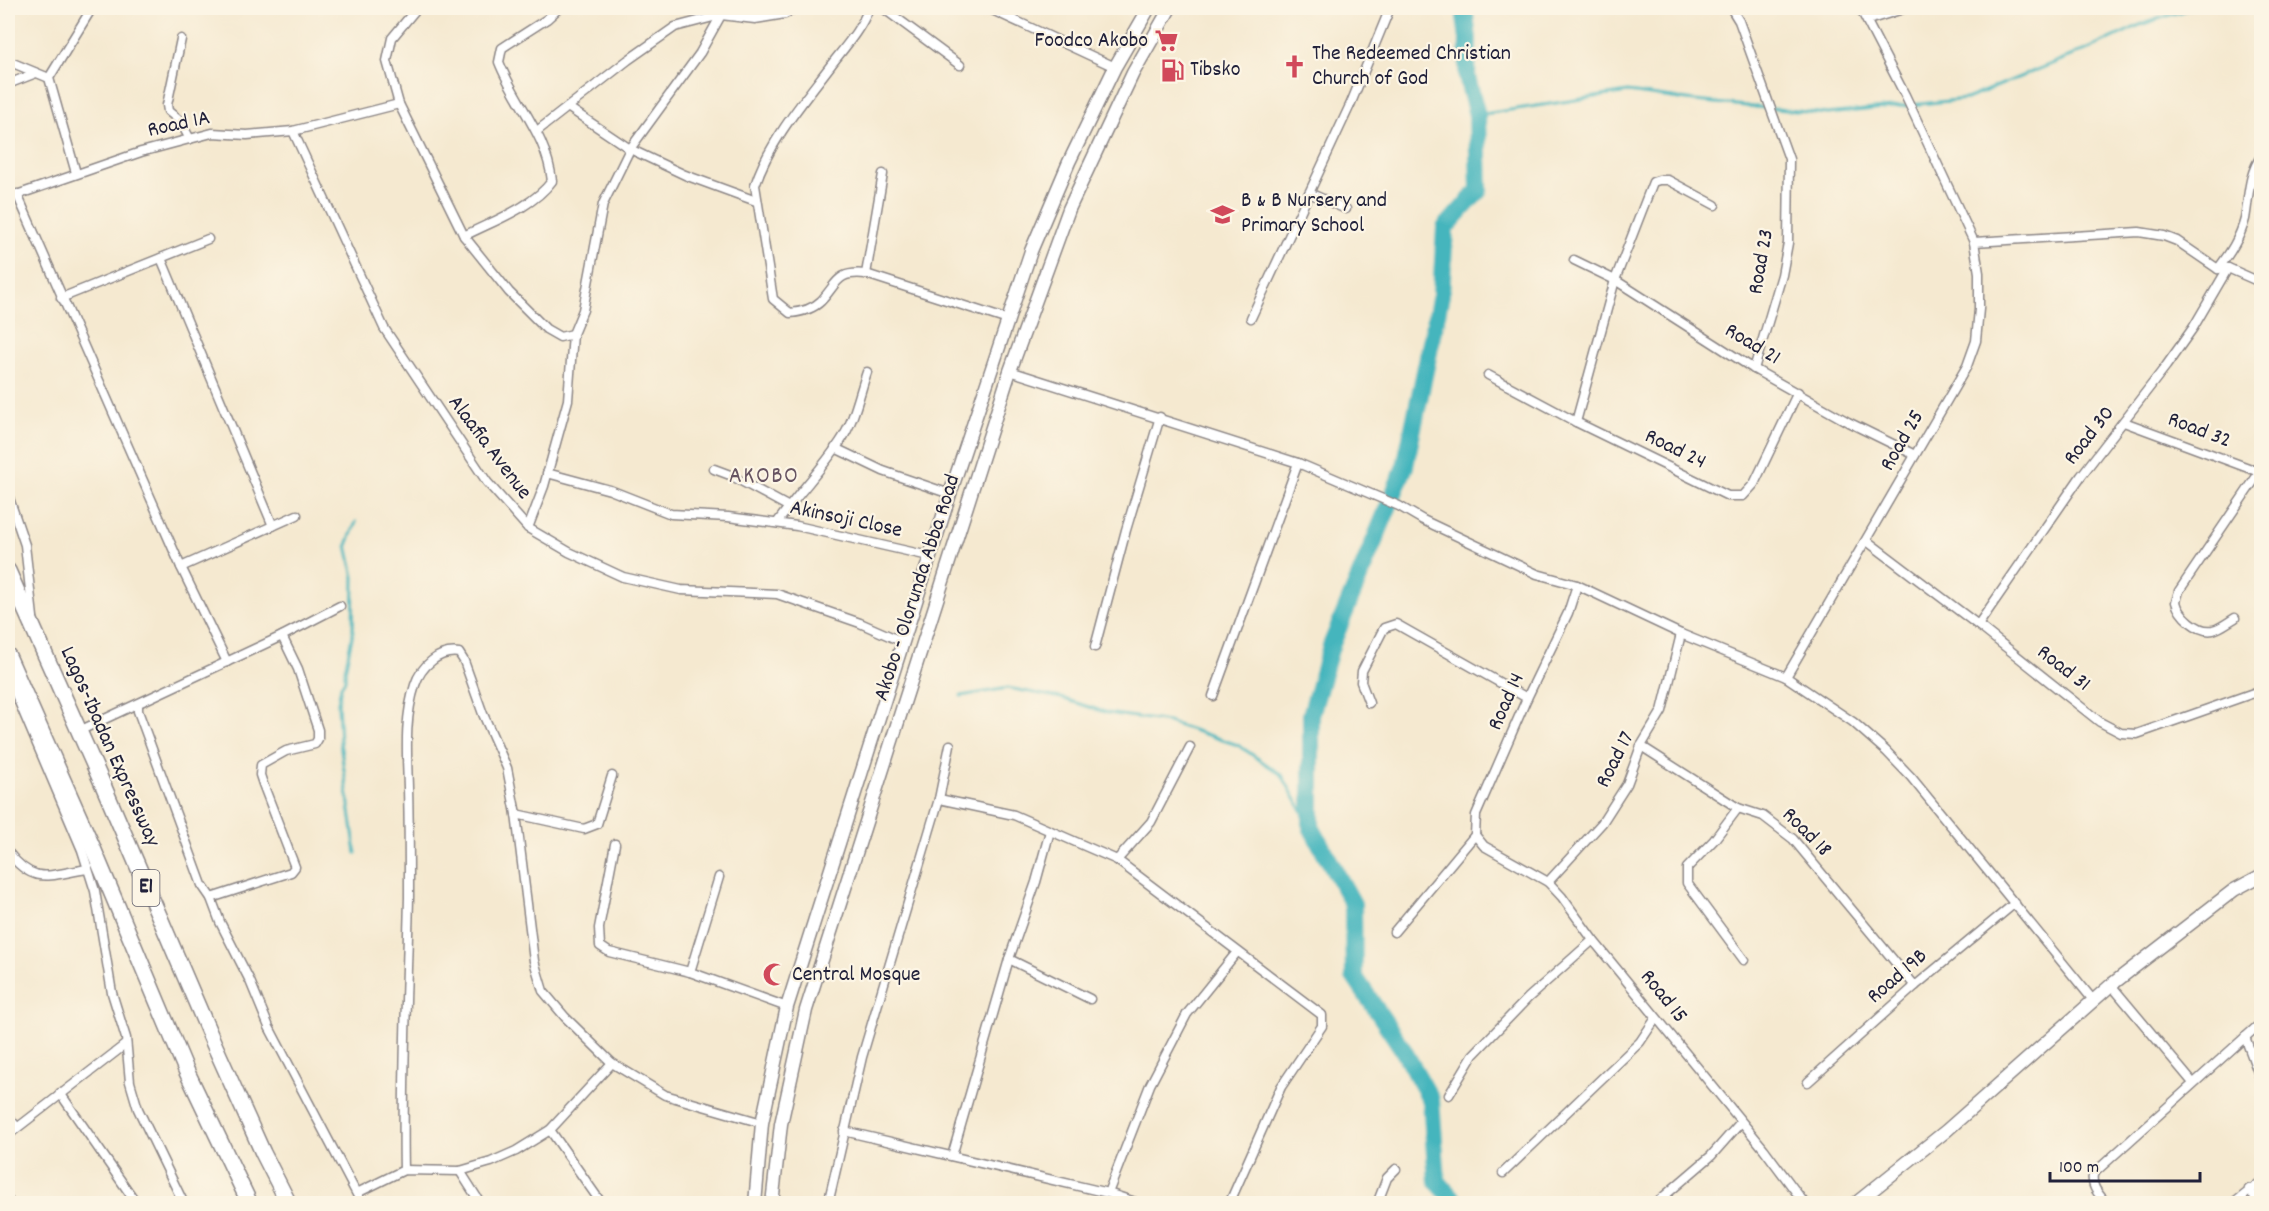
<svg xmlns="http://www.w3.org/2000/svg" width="2269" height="1211" font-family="Dekko,sans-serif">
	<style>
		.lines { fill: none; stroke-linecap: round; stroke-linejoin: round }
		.stream { stroke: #45b5bd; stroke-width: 3 }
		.river { stroke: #45b5bd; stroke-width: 18 }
		.street-casing { stroke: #8c8686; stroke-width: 11 }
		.secondary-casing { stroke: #8c8686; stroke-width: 15 }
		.highway-casing { stroke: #8c8686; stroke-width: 18 }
		.street { stroke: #fff; stroke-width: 8 }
		.secondary { stroke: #fff; stroke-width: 12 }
		.highway { stroke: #fff; stroke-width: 15 }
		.labels { text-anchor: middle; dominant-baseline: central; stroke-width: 4.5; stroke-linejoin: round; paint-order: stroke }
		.shield { fill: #fcf5e5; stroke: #63616e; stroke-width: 1.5 }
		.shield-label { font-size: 21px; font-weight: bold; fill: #22223b }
		.poi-label { font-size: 22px; fill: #22223b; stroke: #fcf5e5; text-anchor: start }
		.street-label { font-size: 22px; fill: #22223b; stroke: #fcf5e5 }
		.neighbourhood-label { font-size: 24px; letter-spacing: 1.5px; fill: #675462; stroke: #fcf5e5 }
	</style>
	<rect width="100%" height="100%" fill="#fcf5e5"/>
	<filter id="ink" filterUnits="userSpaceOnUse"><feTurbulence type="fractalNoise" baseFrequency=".0167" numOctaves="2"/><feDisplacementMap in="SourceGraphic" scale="12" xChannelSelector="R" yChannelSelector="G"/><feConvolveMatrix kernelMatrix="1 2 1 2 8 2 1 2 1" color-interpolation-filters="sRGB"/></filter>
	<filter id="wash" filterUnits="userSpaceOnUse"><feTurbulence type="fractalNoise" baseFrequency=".008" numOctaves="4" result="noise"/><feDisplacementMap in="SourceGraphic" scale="24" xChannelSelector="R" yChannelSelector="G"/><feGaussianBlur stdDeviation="1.35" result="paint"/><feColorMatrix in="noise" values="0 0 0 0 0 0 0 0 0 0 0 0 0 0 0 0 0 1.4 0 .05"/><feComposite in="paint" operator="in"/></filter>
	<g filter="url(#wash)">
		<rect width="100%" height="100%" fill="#f5e9d0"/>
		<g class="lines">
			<!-- stream -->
			<g class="stream">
				<path d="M1477,115l151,-23 67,9 133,13 138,-15 127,-52 47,-22 51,-17"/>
				<path d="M961,696l47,-8 53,10 47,15 60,9 70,23 44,30 29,52"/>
				<path d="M356,853l-16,-111 -2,-39 3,-17 4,-6v-10l8,-38 1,-55 -7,-32 9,-23"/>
			</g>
			<!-- river -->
			<path class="river" d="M1457,1204l-20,-23 -6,-81 -29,-52 -48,-72 -1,-72 -42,-77v-112l20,-69 74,-180 36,-171 4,-67 34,-38 -2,-75 -10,-38 1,-38 -4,-31"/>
		</g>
	</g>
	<g filter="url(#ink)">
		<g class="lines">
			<defs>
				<g id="street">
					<path d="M417,8l-25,30 -5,23 12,43 65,132 45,56 37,37 14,8 13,-3"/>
					<path d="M869,8c-8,21 -24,39 -38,57 -28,37 -61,75 -76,120l18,114 17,14c11,-1 23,-4 31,-12 17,-18 15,-30 45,-27l142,46"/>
					<path d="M883,8l77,57"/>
					<path d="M988,8l127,59"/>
					<path d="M1731,8l8,13 50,138 -1,84 -6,32 -28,94"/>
					<path d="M1868,20l38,-12"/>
					<path d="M181,39l-14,66 1,6 12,10 10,18"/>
					<path d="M8,61l41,17"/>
					<path d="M8,84l28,-11"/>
					<path d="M569,108l61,41 55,26 71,26"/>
					<path d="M293,131l91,197 103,154 41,46 41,24 54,25 58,13 96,4 83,29 43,19"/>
					<path d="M537,131l91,-71 47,-33 46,-12 34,4 30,-5 10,-6"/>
					<path d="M76,173l-27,-95 43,-70"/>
					<path d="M1309,193l37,16"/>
					<path d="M17,194l164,373 46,95"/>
					<path d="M8,198l133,-46 71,-19 35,2 46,-4 106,-27"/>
					<path d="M464,236c29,-15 68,-28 88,-55 -5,-46 -37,-78 -53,-119l3,-14 45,-29 12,-11"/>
					<path d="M1974,242l165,-10 25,4 13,5 41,28 10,-1 34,15"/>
					<path d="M161,258l112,268"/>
					<path d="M1574,260l41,20 139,89 94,53 67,33"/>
					<path d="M2218,269c12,-16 22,-31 27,-50 4,-22 3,-45 17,-64"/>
					<path d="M866,274l17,-100"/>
					<path d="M61,298l147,-59"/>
					<path d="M1251,318l100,-215 39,-95"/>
					<path d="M1010,371l288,92 101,43 24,14 114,54 40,11 104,49 105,43 67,45 33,29 25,26 182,223"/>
					<path d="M1488,375l88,47 152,74h15l11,-12 44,-92"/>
					<path d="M1576,422l39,-142 38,-98 6,-2h9l47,25"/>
					<path d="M2124,422l138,51"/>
					<path d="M835,448l48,23 67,23"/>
					<path d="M714,469l16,6 59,32"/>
					<path d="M547,473l63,17 61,24 57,3 69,9 132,30"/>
					<path d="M8,495l17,50 8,72"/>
					<path d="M777,523c20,-28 44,-53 63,-81 14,-20 19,-47 27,-70"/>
					<path d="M528,528l16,-42 24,-86 5,-66 10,-24 20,-106 27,-55 70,-96 25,-45"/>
					<path d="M1867,541l111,84 122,97 21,11 16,1 125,-44"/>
					<path d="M181,567l116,-52"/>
					<path d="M2235,618c-7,4 -14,10 -22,12 -15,3 -34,-15 -37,-28l3,-11 80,-118"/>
					<path d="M1978,625l103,-149 85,-110 27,-38 35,-60"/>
					<path d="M1095,647l31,-117 34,-113"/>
					<path d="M8,676l74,174 13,41 17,102 14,45 4,44 8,27 46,95"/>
					<path d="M1786,677l181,-311 9,-25 3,-32v-36l-5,-31 -69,-147 -45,-87"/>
					<path d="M1213,696l85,-233"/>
					<path d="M1369,703l-8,-21 1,-11 22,-43 12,-4 131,74"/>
					<path d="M138,705v6l64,174 9,13 9,24 30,59 19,46 93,177"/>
					<path d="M79,731l203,-95 58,-30"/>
					<path d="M1641,746l97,62 25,8 30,23 122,147"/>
					<path d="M939,799l75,16 103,45 205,155v11l-41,61 -52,117"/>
					<path d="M1738,808l-24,32 -27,28v15l57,77"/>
					<path d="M516,814l68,15 13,-5 15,-48"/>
					<path d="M1475,835l9,11 64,36 14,15 31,43 171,209 41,55"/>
					<path d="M1475,835l1,-20 51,-117 41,-85 9,-28"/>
					<path d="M615,844l-16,84 1,18 9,6 81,20 97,35"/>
					<path d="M8,852c27,35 42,22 80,17"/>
					<path d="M1117,860l34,-38 39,-75"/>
					<path d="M1548,882l54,-59 25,-39 14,-38 21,-35 19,-77"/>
					<path d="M211,898l80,-26 4,-5 -32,-83 -3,-9 1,-10 25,-14 29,-7 3,-5v-9l-20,-61 -16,-33"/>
					<path d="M1394,932l81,-97"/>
					<path d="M1009,959l81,40"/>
					<path d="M690,972l29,-95"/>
					<path d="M2111,985l82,98"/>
					<path d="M2245,1037l17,46"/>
					<path d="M1808,1082l107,-96 100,-83"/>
					<path d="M60,1093l77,111"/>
					<path d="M1449,1095l24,-40 55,-57 65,-58"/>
					<path d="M8,1117l9,10"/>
					<path d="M550,1130l52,74"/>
					<path d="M844,1131l264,62 33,11"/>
					<path d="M8,1135l118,-91"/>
					<path d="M952,1156l57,-197 27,-77 14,-51"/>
					<path d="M404,1170c-2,-91 3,-182 5,-273 0,-36 0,-72 -1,-109 -1,-35 -4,-69 7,-103 6,-19 24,-35 44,-32l5,8 19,53 24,54 9,46 18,147 9,30 22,26 47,46 53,32 97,28"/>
					<path d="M460,1171l21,33"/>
					<path d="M1503,1173l137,-131 16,-24"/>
					<path d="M2249,1189l10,15"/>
					<path d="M357,1193l47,-23 56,1 31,-9 25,-11 34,-21 62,-67"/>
					<path d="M1108,1193l42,-108 37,-71 50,-62"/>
					<path d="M8,1200l2,4"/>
					<path d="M828,1204l34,-147 77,-258 11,-54"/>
					<path d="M1377,1204l10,-26 9,-9"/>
					<path d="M1655,1204l56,-48 30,-34"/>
					<path d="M2107,1204c-8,-10 -16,-16 -14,-30l169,-152"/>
					<path d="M2233,1204l29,-23"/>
				</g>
				<g id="secondary">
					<path d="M755,1204l7,-81 25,-116 163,-513 81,-243 38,-89 46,-95 34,-59"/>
					<path d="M772,1204l9,-80 25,-114 204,-639 59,-162 64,-136 37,-65"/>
					<path d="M1855,1204l91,-73 165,-146 123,-95 28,-15"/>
				</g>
				<g id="highway">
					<path d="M8,571l95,214 111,259 49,109 26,51"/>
					<path d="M8,656l84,190 94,224 64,134"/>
				</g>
			</defs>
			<!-- street casing -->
			<use href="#street" class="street-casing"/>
			<!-- secondary casing -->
			<use href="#secondary" class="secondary-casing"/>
			<!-- highway casing -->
			<use href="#highway" class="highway-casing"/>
			<!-- street -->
			<use href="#street" class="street"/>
			<!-- secondary -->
			<use href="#secondary" class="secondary"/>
			<!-- highway -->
			<use href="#highway" class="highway"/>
		</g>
	</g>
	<!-- icons -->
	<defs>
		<symbol id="supermarket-bare" viewBox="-9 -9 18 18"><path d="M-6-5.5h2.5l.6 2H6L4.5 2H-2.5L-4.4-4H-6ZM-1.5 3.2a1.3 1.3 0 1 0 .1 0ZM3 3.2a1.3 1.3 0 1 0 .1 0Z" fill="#d1495b" stroke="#fcf5e5" stroke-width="2.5" paint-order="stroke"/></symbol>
		<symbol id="church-bare" viewBox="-9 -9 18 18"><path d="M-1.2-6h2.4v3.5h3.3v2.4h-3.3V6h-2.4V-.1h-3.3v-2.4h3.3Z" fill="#d1495b" stroke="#fcf5e5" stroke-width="2.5" paint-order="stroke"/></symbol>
		<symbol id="fuel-bare" viewBox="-9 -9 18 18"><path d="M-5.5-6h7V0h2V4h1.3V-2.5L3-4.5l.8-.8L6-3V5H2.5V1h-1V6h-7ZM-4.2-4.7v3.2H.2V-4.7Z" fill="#d1495b" stroke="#fcf5e5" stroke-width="2.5" paint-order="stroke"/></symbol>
		<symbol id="school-bare" viewBox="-9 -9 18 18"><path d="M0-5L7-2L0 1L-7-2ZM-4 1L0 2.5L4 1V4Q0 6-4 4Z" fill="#d1495b" stroke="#fcf5e5" stroke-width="2.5" paint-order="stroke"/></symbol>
		<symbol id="mosque-bare" viewBox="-9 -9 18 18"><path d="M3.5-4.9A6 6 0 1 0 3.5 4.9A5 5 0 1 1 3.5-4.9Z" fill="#d1495b" stroke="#fcf5e5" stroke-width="2.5" paint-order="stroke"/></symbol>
	</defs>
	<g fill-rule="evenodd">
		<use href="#supermarket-bare" x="1150" y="24" width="33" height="33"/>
		<use href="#church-bare" x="1278" y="50" width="33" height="33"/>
		<use href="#fuel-bare" x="1156" y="54" width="33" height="33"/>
		<use href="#school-bare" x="1206" y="198" width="33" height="33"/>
		<use href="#mosque-bare" x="758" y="958" width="33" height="33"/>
	</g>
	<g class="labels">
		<!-- shield labels -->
		<rect class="shield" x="132.5" y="870" width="27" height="36" rx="4.5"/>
		<g class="shield-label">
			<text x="146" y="888">E1</text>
		</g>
		<!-- poi labels -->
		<g class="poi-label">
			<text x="1148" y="41" text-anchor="end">Foodco Akobo</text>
			<text x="1312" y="54">The Redeemed Christian<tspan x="1312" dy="25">Church of God</tspan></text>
			<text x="1190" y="70">Tibsko</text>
			<text x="1241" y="201">B &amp; B Nursery and<tspan x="1241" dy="25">Primary School</tspan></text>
			<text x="792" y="975">Central Mosque</text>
		</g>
		<!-- street labels -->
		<g class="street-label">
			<text transform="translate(179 125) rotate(-12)">Road 1A</text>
			<text transform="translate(1762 262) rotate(-80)">Road 23</text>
			<text transform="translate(1752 345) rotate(31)">Road 21</text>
			<text transform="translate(2199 431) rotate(21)">Road 32</text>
			<text transform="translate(2090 436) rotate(-52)">Road 30</text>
			<text transform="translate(1903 441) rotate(-60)">Road 25</text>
			<text transform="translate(489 448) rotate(53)">Alaafia Avenue</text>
			<text transform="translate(1675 450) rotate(26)">Road 24</text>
			<text transform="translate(846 520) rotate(12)">Akinsoji Close</text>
			<text transform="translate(918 588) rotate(-72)">Akobo - Olorunda Abba Road</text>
			<text transform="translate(2063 669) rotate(38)">Road 31</text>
			<text transform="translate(1507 702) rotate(-66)">Road 14</text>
			<text transform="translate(109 747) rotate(66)">Lagos-Ibadan Expressway</text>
			<text transform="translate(1616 760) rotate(-63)">Road 17</text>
			<text transform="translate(1806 833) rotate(45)">Road 18</text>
			<text transform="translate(1898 977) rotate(-41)">Road 19B</text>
			<text transform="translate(1663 997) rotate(51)">Road 15</text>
		</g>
		<!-- neighbourhood labels -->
		<g class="neighbourhood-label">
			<text x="764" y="477">AKOBO</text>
		</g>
	</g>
	<!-- margin -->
	<rect width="2269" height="1211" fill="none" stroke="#fcf5e5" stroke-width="30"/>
	<!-- scale -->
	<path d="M2050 1172v9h150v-9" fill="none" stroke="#22223b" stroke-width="3"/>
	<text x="2059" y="1172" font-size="18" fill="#22223b" stroke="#fcf5e5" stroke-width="4.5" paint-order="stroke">100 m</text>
</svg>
